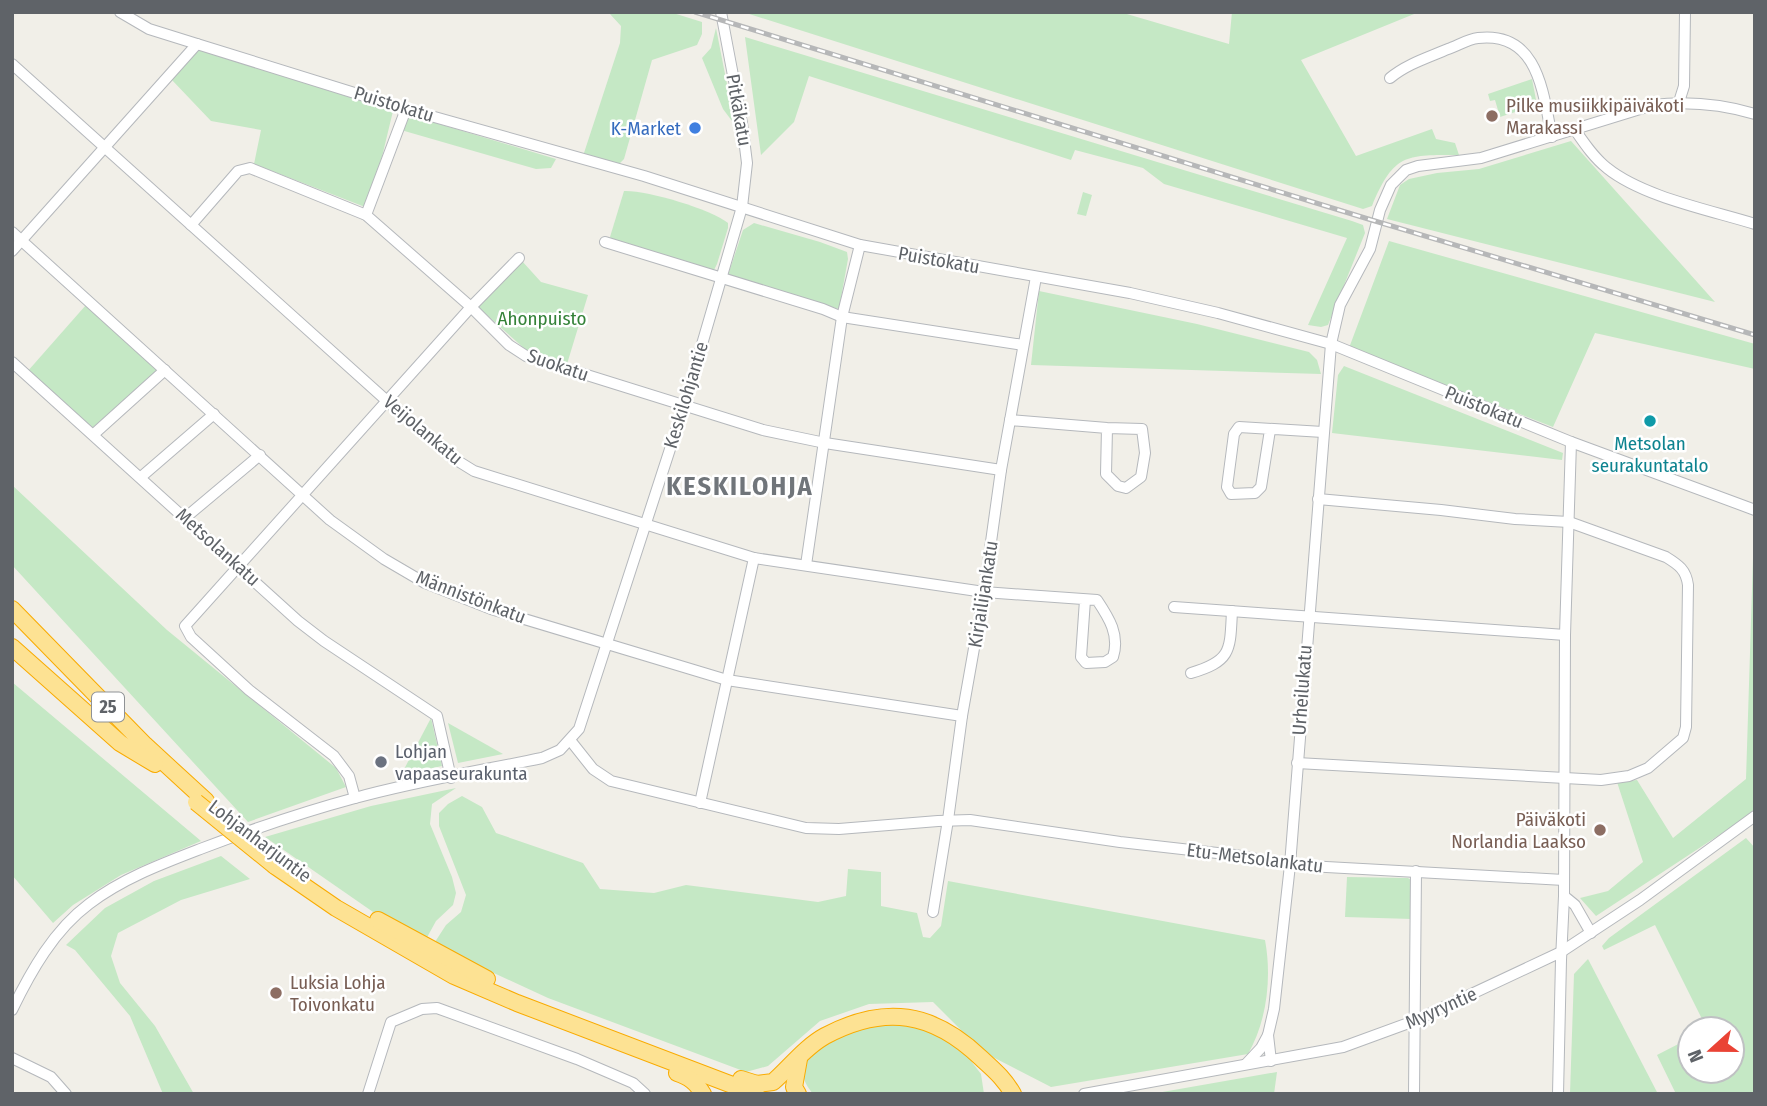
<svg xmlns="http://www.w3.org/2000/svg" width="1767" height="1106" font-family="'Fira Sans Condensed',sans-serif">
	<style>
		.green { fill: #c5e8c5 }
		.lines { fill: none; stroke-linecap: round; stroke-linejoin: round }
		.minor-casing { stroke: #b5b8bc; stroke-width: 12 }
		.highway-casing { stroke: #f9ab00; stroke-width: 18 }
		.minor { stroke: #fff; stroke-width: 10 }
		.highway { stroke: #fde293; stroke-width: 16 }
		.rail-casing { stroke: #b6b7b8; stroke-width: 5 }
		.rail { stroke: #fff; stroke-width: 2.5; stroke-dasharray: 8; stroke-linecap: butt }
		.highway-bridge-casing { stroke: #f9ab00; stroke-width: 18; stroke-linecap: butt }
		.highway-bridge { stroke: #fde293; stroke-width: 16 }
		.education-dot { fill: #8d6e63; stroke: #fff; stroke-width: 2.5 }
		.shop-dot { fill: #3f7fe0; stroke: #fff; stroke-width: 2.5 }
		.culture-dot { fill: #0f9aa8; stroke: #fff; stroke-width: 2.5 }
		.worship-dot { fill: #6b7280; stroke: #fff; stroke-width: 2.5 }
		.labels { text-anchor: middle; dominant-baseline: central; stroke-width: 5; stroke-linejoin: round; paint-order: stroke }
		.shield { fill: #fff; stroke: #8f9295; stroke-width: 2 }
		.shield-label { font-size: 18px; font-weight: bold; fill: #5f6368 }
		.street-label { font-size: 19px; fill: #5f6368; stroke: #fff }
		.education-label { font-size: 19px; fill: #785e54; stroke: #fff; text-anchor: start }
		.shop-label { font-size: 19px; fill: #366cbe; stroke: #fff; text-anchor: end }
		.park-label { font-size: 19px; fill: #348238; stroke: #fff }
		.culture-label { font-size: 19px; fill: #0d838f; stroke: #fff }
		.worship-label { font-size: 19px; fill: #5b616d; stroke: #fff; text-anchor: start }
		.district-label { font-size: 26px; font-weight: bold; letter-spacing: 2px; fill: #70757a; stroke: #fff }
	</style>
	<rect width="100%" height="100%" fill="#f1efe8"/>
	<!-- green -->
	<g class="green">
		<path d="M605,12h65l32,10v12l-5,11 -45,15 -28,99 -6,6 -35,-9 37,-113 1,-17 -11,-12z"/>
		<path d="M743,12h377l109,32 3,-32h187l-118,48 55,96 76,-27 4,10 19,4 4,12c-53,0 -65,-2 -87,51l-9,3z"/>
		<path d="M716,28l19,97 -12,-16 -21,-51 9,-10z"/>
		<path d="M745,37l607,184 11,4 2,8 -37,92 -7,2 -13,-2 39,-87 -183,-54 -21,-16 -68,-18 -4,10 -262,-84 -15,46 -33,33z"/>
		<path d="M195,48l198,63 -12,50 -16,46 -111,-43 7,-34 -50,-9 -40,-42z"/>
		<path d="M1532,79l5,26 -37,12 -5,-17 -5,1 -2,-7z"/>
		<path d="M406,114l150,45 -5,9 -15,1 -135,-39z"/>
		<path d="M1571,141l144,161 -328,-83 13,-34 9,-6 28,-6 42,-4z"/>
		<path d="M624,191c22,-1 87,18 104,32v5l-11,36 -5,10 -99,-33 -3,-4z"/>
		<path d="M1083,192l9,3 -6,21 -9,-2z"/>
		<path d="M754,223l66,19 27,10 1,7 -9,50 -111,-34 15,-45z"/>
		<path d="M1389,241l366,103v25l-160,-36 -42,94 -204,-79z"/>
		<path d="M522,261l19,21 47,13 -21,69 -41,-14 -48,-43z"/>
		<path d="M1039,291l158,33 112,28 8,8 4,14 -290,-9z"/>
		<path d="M86,305l72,66 -66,57 -65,-56z"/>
		<path d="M1344,366l219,87 -1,7 -230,-27 6,-58z"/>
		<path d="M12,485l155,145 169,138 10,19 -98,35 -236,-257z"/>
		<path d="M1754,526l1,282 -7,8 -152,100 -16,-18 28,-7 35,-29 -26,-80 20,-2 36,58 73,-59z"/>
		<path d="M12,682l189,159 -80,34 -48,30 -20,18 -41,-48z"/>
		<path d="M431,718l11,48 -41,9z"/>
		<path d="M448,723l55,31 -45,9z"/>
		<path d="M456,788l-24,16 -2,20 22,53 4,16 -3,12 -17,16 -11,20 -49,-27 -111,-77 106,-31z"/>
		<path d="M462,796l20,11 14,26 87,30 17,26 54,4 32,-8 132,17 28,-6 2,-27 33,3v34l36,7 6,24 7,1 11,-12 7,-45 317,59c7,37 2,81 -17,114l-197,33 -68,-35 -50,-50 -64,2 -49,17 -52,45 -22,6 -198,-74 -115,-53 13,-20 15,-13 5,-17 -27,-69v-13l9,-9z"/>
		<path d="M1746,838l9,10v246h-79l-19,-39 33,-17v33h42v-42h-25l-52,-104 -51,25 -2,-4 7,-8z"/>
		<path d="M221,856l29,23 -69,21 -63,33 -7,23 9,27 35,43 39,68h-31l-33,-78 -55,-66 -9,-5 39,-37 49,-27z"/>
		<path d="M1347,877l61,1 3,2 1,39 -67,-2z"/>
		<path d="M1588,959l70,135h-88l4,-120z"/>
		<path d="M893,1021l42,7 26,20 20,26 3,20h-171c-11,-14 -13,-22 -6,-39l49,-27z"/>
		<path d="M1277,1072l-3,22h-123z"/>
	</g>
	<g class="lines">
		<defs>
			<g id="minor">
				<path d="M120,12l29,17 48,15 209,65 238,67 216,69 270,48 88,20 113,31 240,98 184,68"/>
				<path d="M12,64l375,337 66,57 21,13 280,87 230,34 113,8c12,18 23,35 16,57l-8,5 -19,1 -5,-6 4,-57"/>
				<path d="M1390,78c17,-14 37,-20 58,-29 9,-3 20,-10 30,-11 61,-7 65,56 74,99"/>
				<path d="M1679,102l5,-16 1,-74"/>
				<path d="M1575,130c9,13 19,28 32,38 36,29 103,42 148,56"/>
				<path d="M366,215l40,-106"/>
				<path d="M191,225l47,-54 12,-3 116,47 105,92 38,38 17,11 237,74 62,13 176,27"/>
				<path d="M12,232l318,288 54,39 41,24 66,26 236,71 235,36"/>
				<path d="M605,242l218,67 19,8 181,28"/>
				<path d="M12,251l185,-207"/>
				<path d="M12,362l286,259 26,20 113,75 14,62"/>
				<path d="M1010,420l97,8 35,1 3,24 -4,24 -15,11 -8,-2 -12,-12 1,-46"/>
				<path d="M1270,430l-9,57 -6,6 -24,1 -4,-7 7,-53 5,-7 84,5"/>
				<path d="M94,434l71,-64"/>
				<path d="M141,477l73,-63"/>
				<path d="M185,518l75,-63"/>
				<path d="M806,565l36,-248 18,-72"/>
				<path d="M1174,607l391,28"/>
				<path d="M1191,673c41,-12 39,-23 41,-62"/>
				<path d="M570,740l23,29 18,12 195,47 33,1 99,-8 32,-1 150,22 115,13 55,10 274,15"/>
				<path d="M1297,763l304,17 28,-4 19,-8 35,-30 3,-11 2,-142c-2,-15 -9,-20 -22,-28l-97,-35 -54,-3 -74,-9 -123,-11"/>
				<path d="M355,798l-6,-22 -15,-20 -85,-66 -58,-53 -6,-11 286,-319 48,-49"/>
				<path d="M700,803l54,-245"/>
				<path d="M1564,896l11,9 16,28"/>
				<path d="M933,912l15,-92 14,-104 22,-124 17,-122 35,-193"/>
				<path d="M12,1010c19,-39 42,-80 77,-106 34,-26 75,-41 114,-56 50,-19 100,-36 152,-50 61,-17 124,-27 187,-40l18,-8 19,-21 105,-323 58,-199 5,-44 -5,-40 -21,-111"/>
				<path d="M12,1058l39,19 15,17"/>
				<path d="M1271,1061l-3,-26 6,-26 16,-144 41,-521 9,-39 30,-56 10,-39 11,-25 15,-15 12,-4 63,-8 172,-53c35,-4 68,-1 102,9"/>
				<path d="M1246,1064l15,-16 7,-13"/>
				<path d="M368,1094l23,-72 31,-13 15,-1 140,51 56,24 12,11"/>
				<path d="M1084,1094l259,-47 71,-26 147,-69 79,-52 115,-84"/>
				<path d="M1414,1094l2,-223"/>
				<path d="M1558,1094l3,-134 3,-64 1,-261 6,-193"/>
			</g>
			<g id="highway">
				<path d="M12,609l133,136 61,56"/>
				<path d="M12,647l108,96 35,21"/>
				<path d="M275,866l61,42 118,68 63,27 239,91"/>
				<path d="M378,920l109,59"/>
				<path d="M677,1073c12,4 19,9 26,21"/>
				<path d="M741,1079l16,5 16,-2c17,-15 32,-35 52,-46 60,-32 108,-24 156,22 13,12 23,20 32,36"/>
				<path d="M798,1094l-4,-7 5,-28"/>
			</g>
		</defs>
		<!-- minor casing -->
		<use href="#minor" class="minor-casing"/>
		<!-- highway casing -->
		<use href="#highway" class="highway-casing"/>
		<!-- minor -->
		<use href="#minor" class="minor"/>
		<!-- highway -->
		<use href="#highway" class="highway"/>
		<defs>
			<path id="rail" d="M695,12l670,206 390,117"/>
		</defs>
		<!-- rail casing -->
		<use href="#rail" class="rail-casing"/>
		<!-- rail -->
		<use href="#rail" class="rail"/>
		<defs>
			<path id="highway-bridge" d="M196,802l79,64"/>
		</defs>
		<!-- highway-bridge casing -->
		<use href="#highway-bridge" class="highway-bridge-casing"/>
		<!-- highway-bridge -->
		<use href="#highway-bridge" class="highway-bridge"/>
	</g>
	<!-- markers -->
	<g class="education-dot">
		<circle cx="1492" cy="116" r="7"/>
		<circle cx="1600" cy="830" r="7"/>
		<circle cx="276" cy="993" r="7"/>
	</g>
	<circle class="shop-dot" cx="695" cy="128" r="7"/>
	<circle class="culture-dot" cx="1650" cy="421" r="7"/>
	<circle class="worship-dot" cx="381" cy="762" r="7"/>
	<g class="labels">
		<!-- shield labels -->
		<rect class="shield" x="92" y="692.5" width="32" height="29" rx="5"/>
		<g class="shield-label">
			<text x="108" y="707">25</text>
		</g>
		<!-- street labels -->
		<g class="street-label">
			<text transform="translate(394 104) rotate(17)">Puistokatu</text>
			<text transform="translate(739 110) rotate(80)">Pitkäkatu</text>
			<text transform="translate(939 260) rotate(10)">Puistokatu</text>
			<text transform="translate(558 365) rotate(19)">Suokatu</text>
			<text transform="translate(686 395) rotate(-73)">Keskilohjantie</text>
			<text transform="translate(1484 407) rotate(22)">Puistokatu</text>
			<text transform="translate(423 430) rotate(40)">Veijolankatu</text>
			<text transform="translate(218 547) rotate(42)">Metsolankatu</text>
			<text transform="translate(983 594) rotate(-81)">Kirjailijankatu</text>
			<text transform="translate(471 597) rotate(21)">Männistönkatu</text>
			<text transform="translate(1302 690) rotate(-86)">Urheilukatu</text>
			<text transform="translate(260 841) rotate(37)">Lohjanharjuntie</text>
			<text transform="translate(1255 858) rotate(7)">Etu-Metsolankatu</text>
			<text transform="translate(1441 1008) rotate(-24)">Myyryntie</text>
		</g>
		<!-- education labels -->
		<g class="education-label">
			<text x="1506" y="105">Pilke musiikkipäiväkoti<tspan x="1506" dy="22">Marakassi</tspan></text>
			<text x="1586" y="819" text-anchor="end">Päiväkoti<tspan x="1586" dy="22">Norlandia Laakso</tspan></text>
			<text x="290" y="982">Luksia Lohja<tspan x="290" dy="22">Toivonkatu</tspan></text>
		</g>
		<!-- shop labels -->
		<g class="shop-label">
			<text x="681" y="128">K-Market</text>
		</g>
		<!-- park labels -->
		<g class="park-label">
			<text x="542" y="318">Ahonpuisto</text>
		</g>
		<!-- culture labels -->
		<g class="culture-label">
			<text x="1650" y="443">Metsolan<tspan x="1650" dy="22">seurakuntatalo</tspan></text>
		</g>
		<!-- worship labels -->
		<g class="worship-label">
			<text x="395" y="751">Lohjan<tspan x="395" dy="22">vapaaseurakunta</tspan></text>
		</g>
		<!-- district labels -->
		<g class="district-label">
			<text x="740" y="486">KESKILOHJA</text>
		</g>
	</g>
	<!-- border -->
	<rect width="1767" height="1106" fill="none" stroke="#5f6368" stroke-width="28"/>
	<!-- north arrow -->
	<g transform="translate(1711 1050) rotate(249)"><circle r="33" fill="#ffffff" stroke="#bfc1c3" stroke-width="2"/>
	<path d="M0-5L12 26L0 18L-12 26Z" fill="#ea4335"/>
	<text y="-10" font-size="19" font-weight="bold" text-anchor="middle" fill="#5f6368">N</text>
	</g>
</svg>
